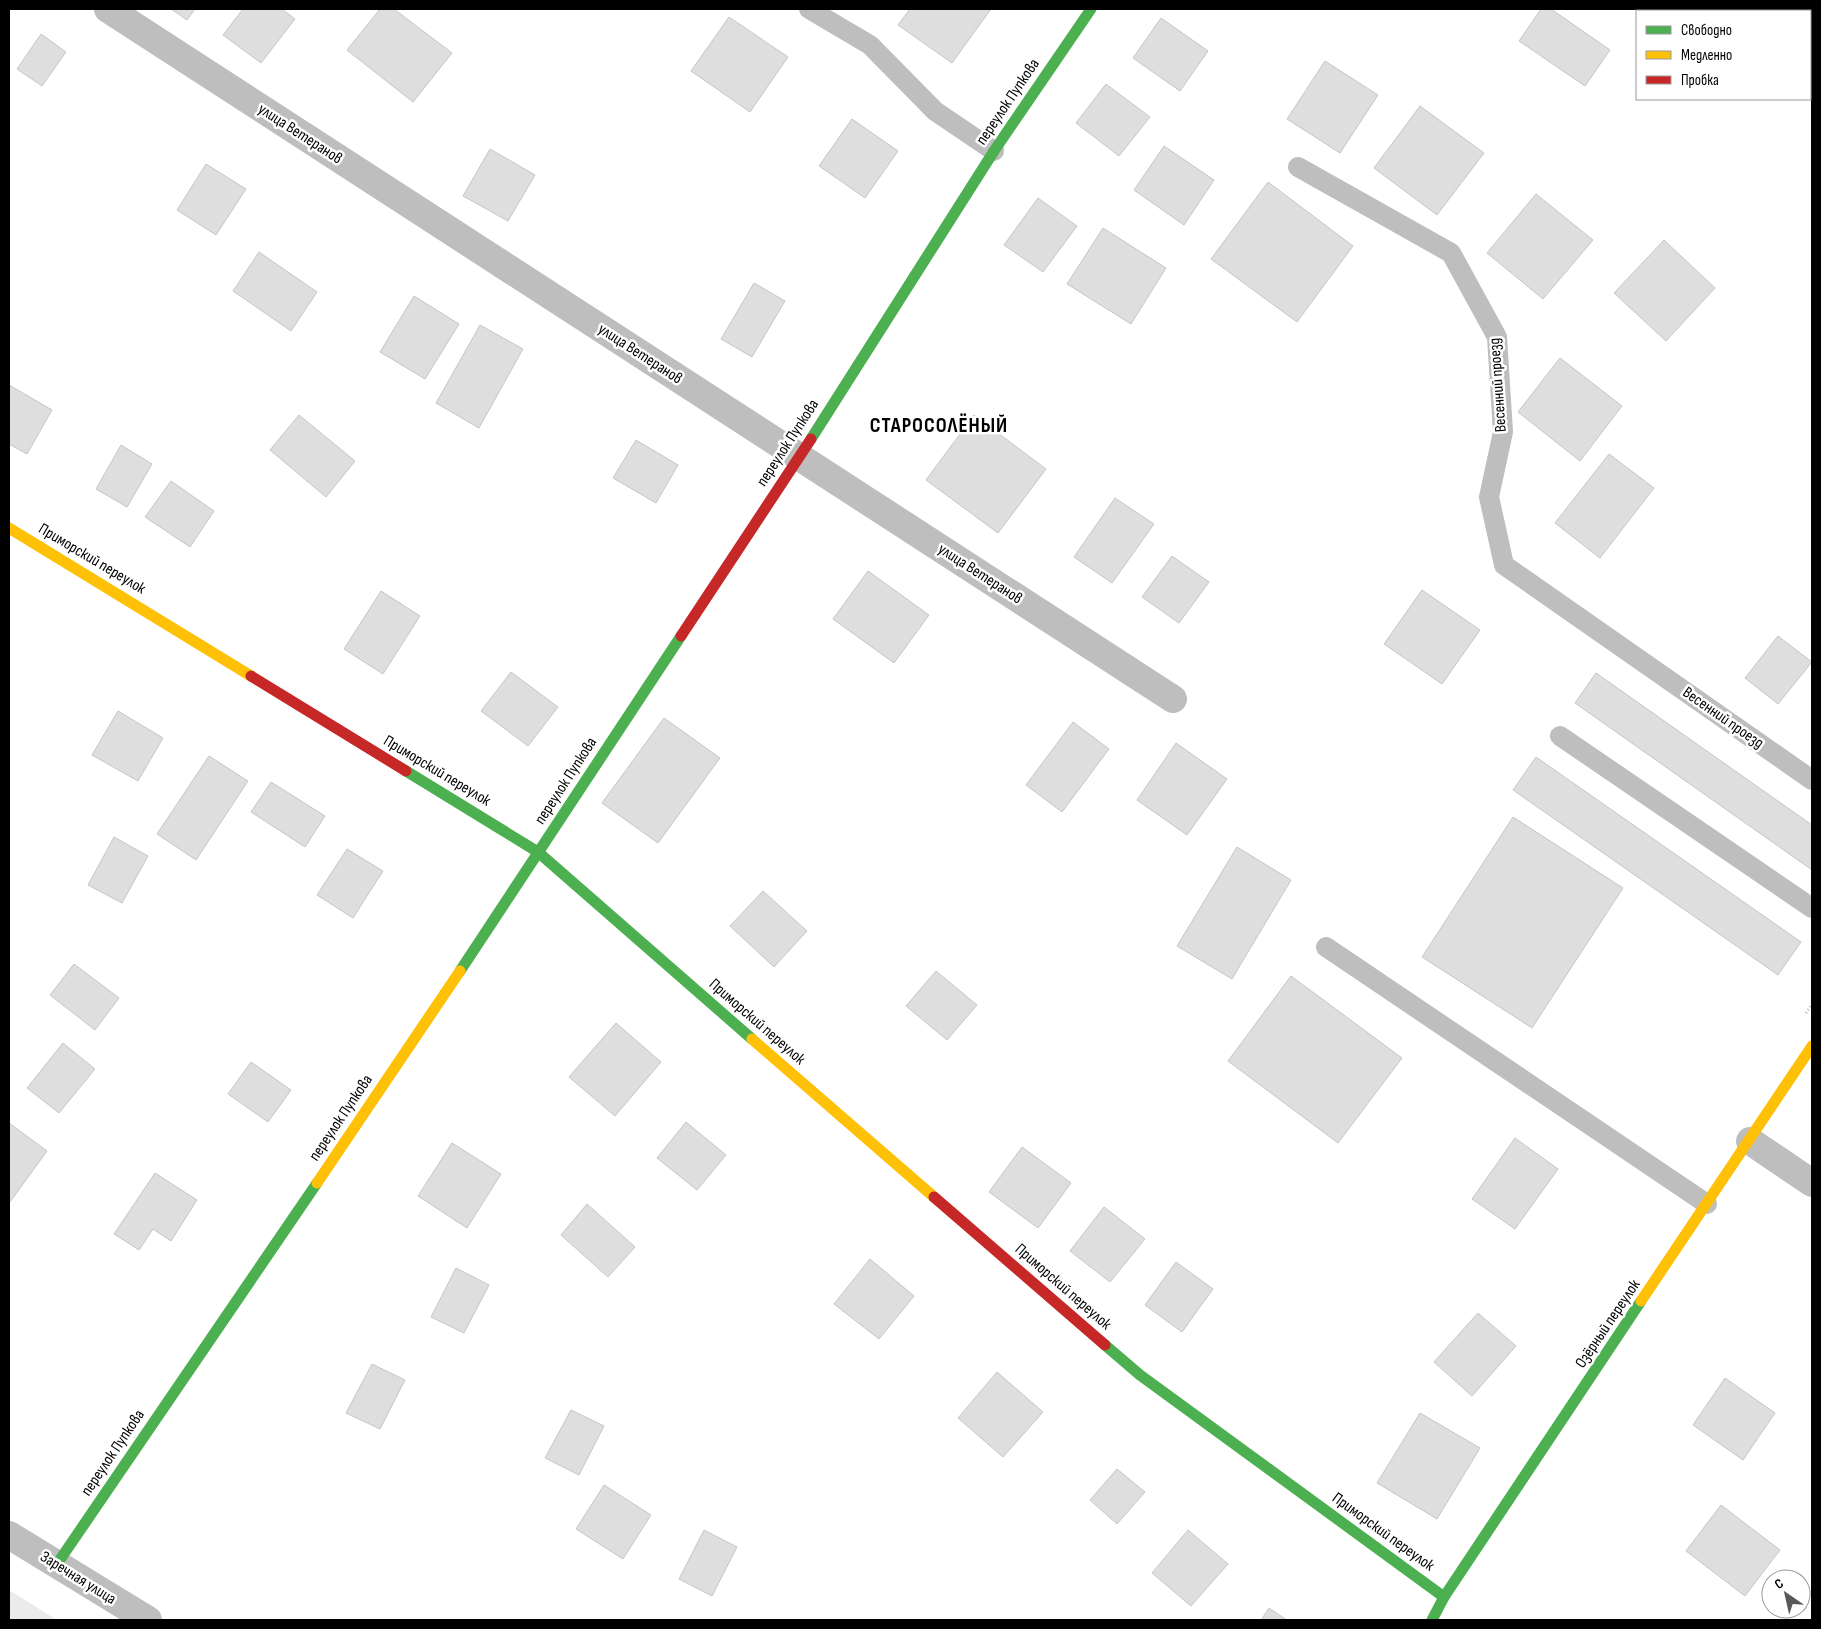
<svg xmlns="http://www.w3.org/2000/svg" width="1821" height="1629" font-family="'Sofia Sans Condensed',sans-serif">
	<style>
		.green { fill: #ebebeb }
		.building { fill: #dedede; stroke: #c6c6c6 }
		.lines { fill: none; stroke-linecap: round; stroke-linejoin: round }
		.path { stroke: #b9b9b9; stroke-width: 3; stroke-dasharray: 1 2.5; stroke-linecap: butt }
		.lane { stroke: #bebebe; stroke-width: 20 }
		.street { stroke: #bebebe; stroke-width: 28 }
		.fast { stroke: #4caf50; stroke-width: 11 }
		.slow { stroke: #ffc107; stroke-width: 11 }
		.jam { stroke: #c62828; stroke-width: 11 }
		.labels { text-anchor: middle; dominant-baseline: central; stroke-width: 5; stroke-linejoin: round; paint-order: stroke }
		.street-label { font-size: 16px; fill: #000; stroke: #fff }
		.district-label { font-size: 21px; font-weight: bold; letter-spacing: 1px; fill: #000; stroke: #fff }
	</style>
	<rect width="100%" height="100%" fill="#fff"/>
	<!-- green -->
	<path class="green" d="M9,1590l48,30h-48z"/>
	<!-- building -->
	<g class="building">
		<path d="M171,9h24l-8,11z"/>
		<path d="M243,9h39l13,10 -34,44 -38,-28z"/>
		<path d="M380,9h14l58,44 -39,49 -66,-52z"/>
		<path d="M910,9h81l-39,54 -54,-38z"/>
		<path d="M1541,9h10l59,41 -25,36 -66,-45z"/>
		<path d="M1726,9h18l3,2h-23z"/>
		<path d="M729,17l59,40 -38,55 -59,-41z"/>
		<path d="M1161,18l47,33 -28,40 -47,-33z"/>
		<path d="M41,34l25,18 -24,34 -25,-17z"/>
		<path d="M1325,61l53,34 -38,58 -53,-34z"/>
		<path d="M1106,84l44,33 -31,39 -43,-33z"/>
		<path d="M1420,106l64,47 -47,62 -63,-47z"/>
		<path d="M852,119l46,32 -33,47 -46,-32z"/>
		<path d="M1164,146l50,34 -30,45 -50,-35z"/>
		<path d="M490,149l45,26 -27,46 -45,-25z"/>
		<path d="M206,164l40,25 -30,46 -39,-25z"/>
		<path d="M1268,182l85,64 -56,76 -86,-63z"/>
		<path d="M1536,194l57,46 -50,59 -56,-46z"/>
		<path d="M1038,198l39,28 -34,46 -39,-27z"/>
		<path d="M1103,228l63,40 -35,56 -64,-40z"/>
		<path d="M1664,240l51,48 -49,53 -52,-48z"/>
		<path d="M259,252l58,40 -26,39 -58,-40z"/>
		<path d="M754,283l31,18 -33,56 -31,-18z"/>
		<path d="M414,296l45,28 -34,55 -45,-27z"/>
		<path d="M480,325l43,24 -44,79 -43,-25z"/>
		<path d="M1560,358l62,48 -42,55 -62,-49z"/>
		<path d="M9,385l43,25 -25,44 -18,-10z"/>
		<path d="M299,415l56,46 -29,36 -56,-47z"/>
		<path d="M974,415l72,54 -48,64 -72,-53z"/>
		<path d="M636,440l42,25 -22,38 -43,-25z"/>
		<path d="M121,445l31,19 -25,43 -31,-18z"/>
		<path d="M1609,454l45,34 -54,70 -45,-35z"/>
		<path d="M171,481l43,30 -24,36 -45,-30z"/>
		<path d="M1115,498l39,26 -42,59 -38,-26z"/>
		<path d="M1172,556l37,26 -30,41 -37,-26z"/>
		<path d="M868,571l61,44 -35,48 -61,-44z"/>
		<path d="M1422,590l58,40 -38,54 -58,-40z"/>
		<path d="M381,591l39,25 -37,58 -39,-25z"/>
		<path d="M1778,636l34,26 -34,42 -33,-26z"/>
		<path d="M511,672l47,35 -30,39 -47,-35z"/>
		<path d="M1596,673l216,152v45l-237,-167z"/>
		<path d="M118,711l45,27 -25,43 -46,-26z"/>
		<path d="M664,718l56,40 -62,85 -56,-40z"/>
		<path d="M1073,722l36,27 -47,63 -36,-27z"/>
		<path d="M1176,743l51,36 -40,56 -50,-35z"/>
		<path d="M209,756l39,25 -52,79 -39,-26z"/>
		<path d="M1536,757l265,185 -23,33 -265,-185z"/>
		<path d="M271,782l54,34 -20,31 -54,-35z"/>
		<path d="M1513,817l110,71 -91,140 -110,-71z"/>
		<path d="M114,837l34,19 -26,47 -34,-18z"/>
		<path d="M1237,847l54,33 -59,99 -55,-33z"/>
		<path d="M347,849l36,22 -30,47 -36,-23z"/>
		<path d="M763,891l44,40 -33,36 -44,-41z"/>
		<path d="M74,964l45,34 -24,32 -45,-35z"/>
		<path d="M936,971l41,34 -30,35 -41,-34z"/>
		<path d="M1291,976l111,82 -64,85 -110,-82z"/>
		<path d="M616,1023l45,39 -46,54 -46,-39z"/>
		<path d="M63,1043l32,26 -36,44 -32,-25z"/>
		<path d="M251,1062l40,28 -23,32 -40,-28z"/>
		<path d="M686,1122l40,33 -29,35 -40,-32z"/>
		<path d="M9,1123l38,28 -37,51 -1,-1z"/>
		<path d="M1515,1138l43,31 -43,60 -43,-30z"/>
		<path d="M452,1143l49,31 -34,54 -49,-32z"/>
		<path d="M1022,1147l49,36 -33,45 -49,-36z"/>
		<path d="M155,1173l42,27 -26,41 -18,-12 -14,21 -25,-16z"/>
		<path d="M587,1204l48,43 -27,30 -47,-42z"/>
		<path d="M1104,1207l41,32 -35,43 -40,-31z"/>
		<path d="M870,1259l44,37 -35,43 -45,-35z"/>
		<path d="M1176,1262l37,27 -31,43 -37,-27z"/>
		<path d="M456,1268l33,17 -25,48 -33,-16z"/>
		<path d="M1478,1313l38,33 -44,50 -38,-34z"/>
		<path d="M372,1364l33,16 -25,49 -34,-16z"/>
		<path d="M997,1372l46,40 -40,45 -45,-39z"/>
		<path d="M1725,1378l50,35 -32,47 -50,-35z"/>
		<path d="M571,1410l33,16 -25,49 -34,-17z"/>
		<path d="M1420,1413l60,35 -43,71 -60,-36z"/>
		<path d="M1117,1469l28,23 -28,32 -27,-24z"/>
		<path d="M604,1485l47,30 -28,44 -47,-30z"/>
		<path d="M1721,1505l59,45 -35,46 -59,-45z"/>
		<path d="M704,1530l33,17 -25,49 -33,-17z"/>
		<path d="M1188,1530l40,34 -37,42 -39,-33z"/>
		<path d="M1269,1608l18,12h-26z"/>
	</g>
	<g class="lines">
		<!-- path -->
		<path class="path" d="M1806,1013l6,-9"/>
		<!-- lane -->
		<g class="lane">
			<path d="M809,9l61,36 65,66 59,40"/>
			<path d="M1298,167l153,86 46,84 6,95 -14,65 15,68 308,215"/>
			<path d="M1560,736l252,172"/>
			<path d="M1326,947l381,257"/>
		</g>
		<!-- street -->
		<g class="street">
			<path d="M108,9l1065,690"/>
			<path d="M1750,1141l62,42"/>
			<path d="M9,1535l139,85"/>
		</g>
		<!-- fast -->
		<g class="fast">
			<path d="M811,439l183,-288 97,-142"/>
			<path d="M406,771l132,81 214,187"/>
			<path d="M460,971l221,-335"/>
			<path d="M1105,1345l35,30 304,222"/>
			<path d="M57,1564l260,-381"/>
			<path d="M1432,1620l12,-23 197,-296"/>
		</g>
		<!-- slow -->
		<g class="slow">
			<path d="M9,528l242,148"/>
			<path d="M752,1039l182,158"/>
			<path d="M317,1183l143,-212"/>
			<path d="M1641,1301l171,-255"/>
		</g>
		<!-- jam -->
		<g class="jam">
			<path d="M681,636l130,-197"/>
			<path d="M251,676l155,95"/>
			<path d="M934,1197l171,148"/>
		</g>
	</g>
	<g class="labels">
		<!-- street labels -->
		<g class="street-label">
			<text transform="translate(1008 102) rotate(-56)">переулок Пупкова</text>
			<text transform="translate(300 134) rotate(33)">улица Ветеранов</text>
			<text transform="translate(640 354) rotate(33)">улица Ветеранов</text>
			<text transform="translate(1498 385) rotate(-94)">Весенний проезд</text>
			<text transform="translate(788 443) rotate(-57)">переулок Пупкова</text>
			<text transform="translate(92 559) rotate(31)">Приморский переулок</text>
			<text transform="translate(980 574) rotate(33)">улица Ветеранов</text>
			<text transform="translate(1723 718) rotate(35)">Весенний проезд</text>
			<text transform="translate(437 771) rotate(31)">Приморский переулок</text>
			<text transform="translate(566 781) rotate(-57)">переулок Пупкова</text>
			<text transform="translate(757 1022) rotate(41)">Приморский переулок</text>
			<text transform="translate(341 1118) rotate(-56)">переулок Пупкова</text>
			<text transform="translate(1063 1287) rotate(41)">Приморский переулок</text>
			<text transform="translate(1608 1324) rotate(-56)">Озёрный переулок</text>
			<text transform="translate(113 1453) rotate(-56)">переулок Пупкова</text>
			<text transform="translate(1383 1532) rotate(36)">Приморский переулок</text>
			<text transform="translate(78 1578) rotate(32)">Заречная улица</text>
		</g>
		<!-- district labels -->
		<g class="district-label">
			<text x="939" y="425">СТАРОCОЛЁНЫЙ</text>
		</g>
	</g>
	<!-- border -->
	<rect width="1821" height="1629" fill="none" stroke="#000000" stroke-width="20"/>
	<!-- legend -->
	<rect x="1636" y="10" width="175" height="90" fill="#ffffff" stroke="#999999"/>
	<rect x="1646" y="26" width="25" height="8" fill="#4caf50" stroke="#999999"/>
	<text x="1681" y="35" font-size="15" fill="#000000">Свободно</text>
	<rect x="1646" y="51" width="25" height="8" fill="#ffc107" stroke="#999999"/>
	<text x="1681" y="60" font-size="15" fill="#000000">Медленно</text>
	<rect x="1646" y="76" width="25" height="8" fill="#c62828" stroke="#999999"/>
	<text x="1681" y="85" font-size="15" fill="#000000">Пробка</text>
	<!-- north arrow -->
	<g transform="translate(1786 1594) rotate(326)"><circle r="24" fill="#ffffff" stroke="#999999"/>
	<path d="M0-4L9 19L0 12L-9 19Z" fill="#595959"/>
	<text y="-8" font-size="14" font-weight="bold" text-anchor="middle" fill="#000000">С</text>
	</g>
</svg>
